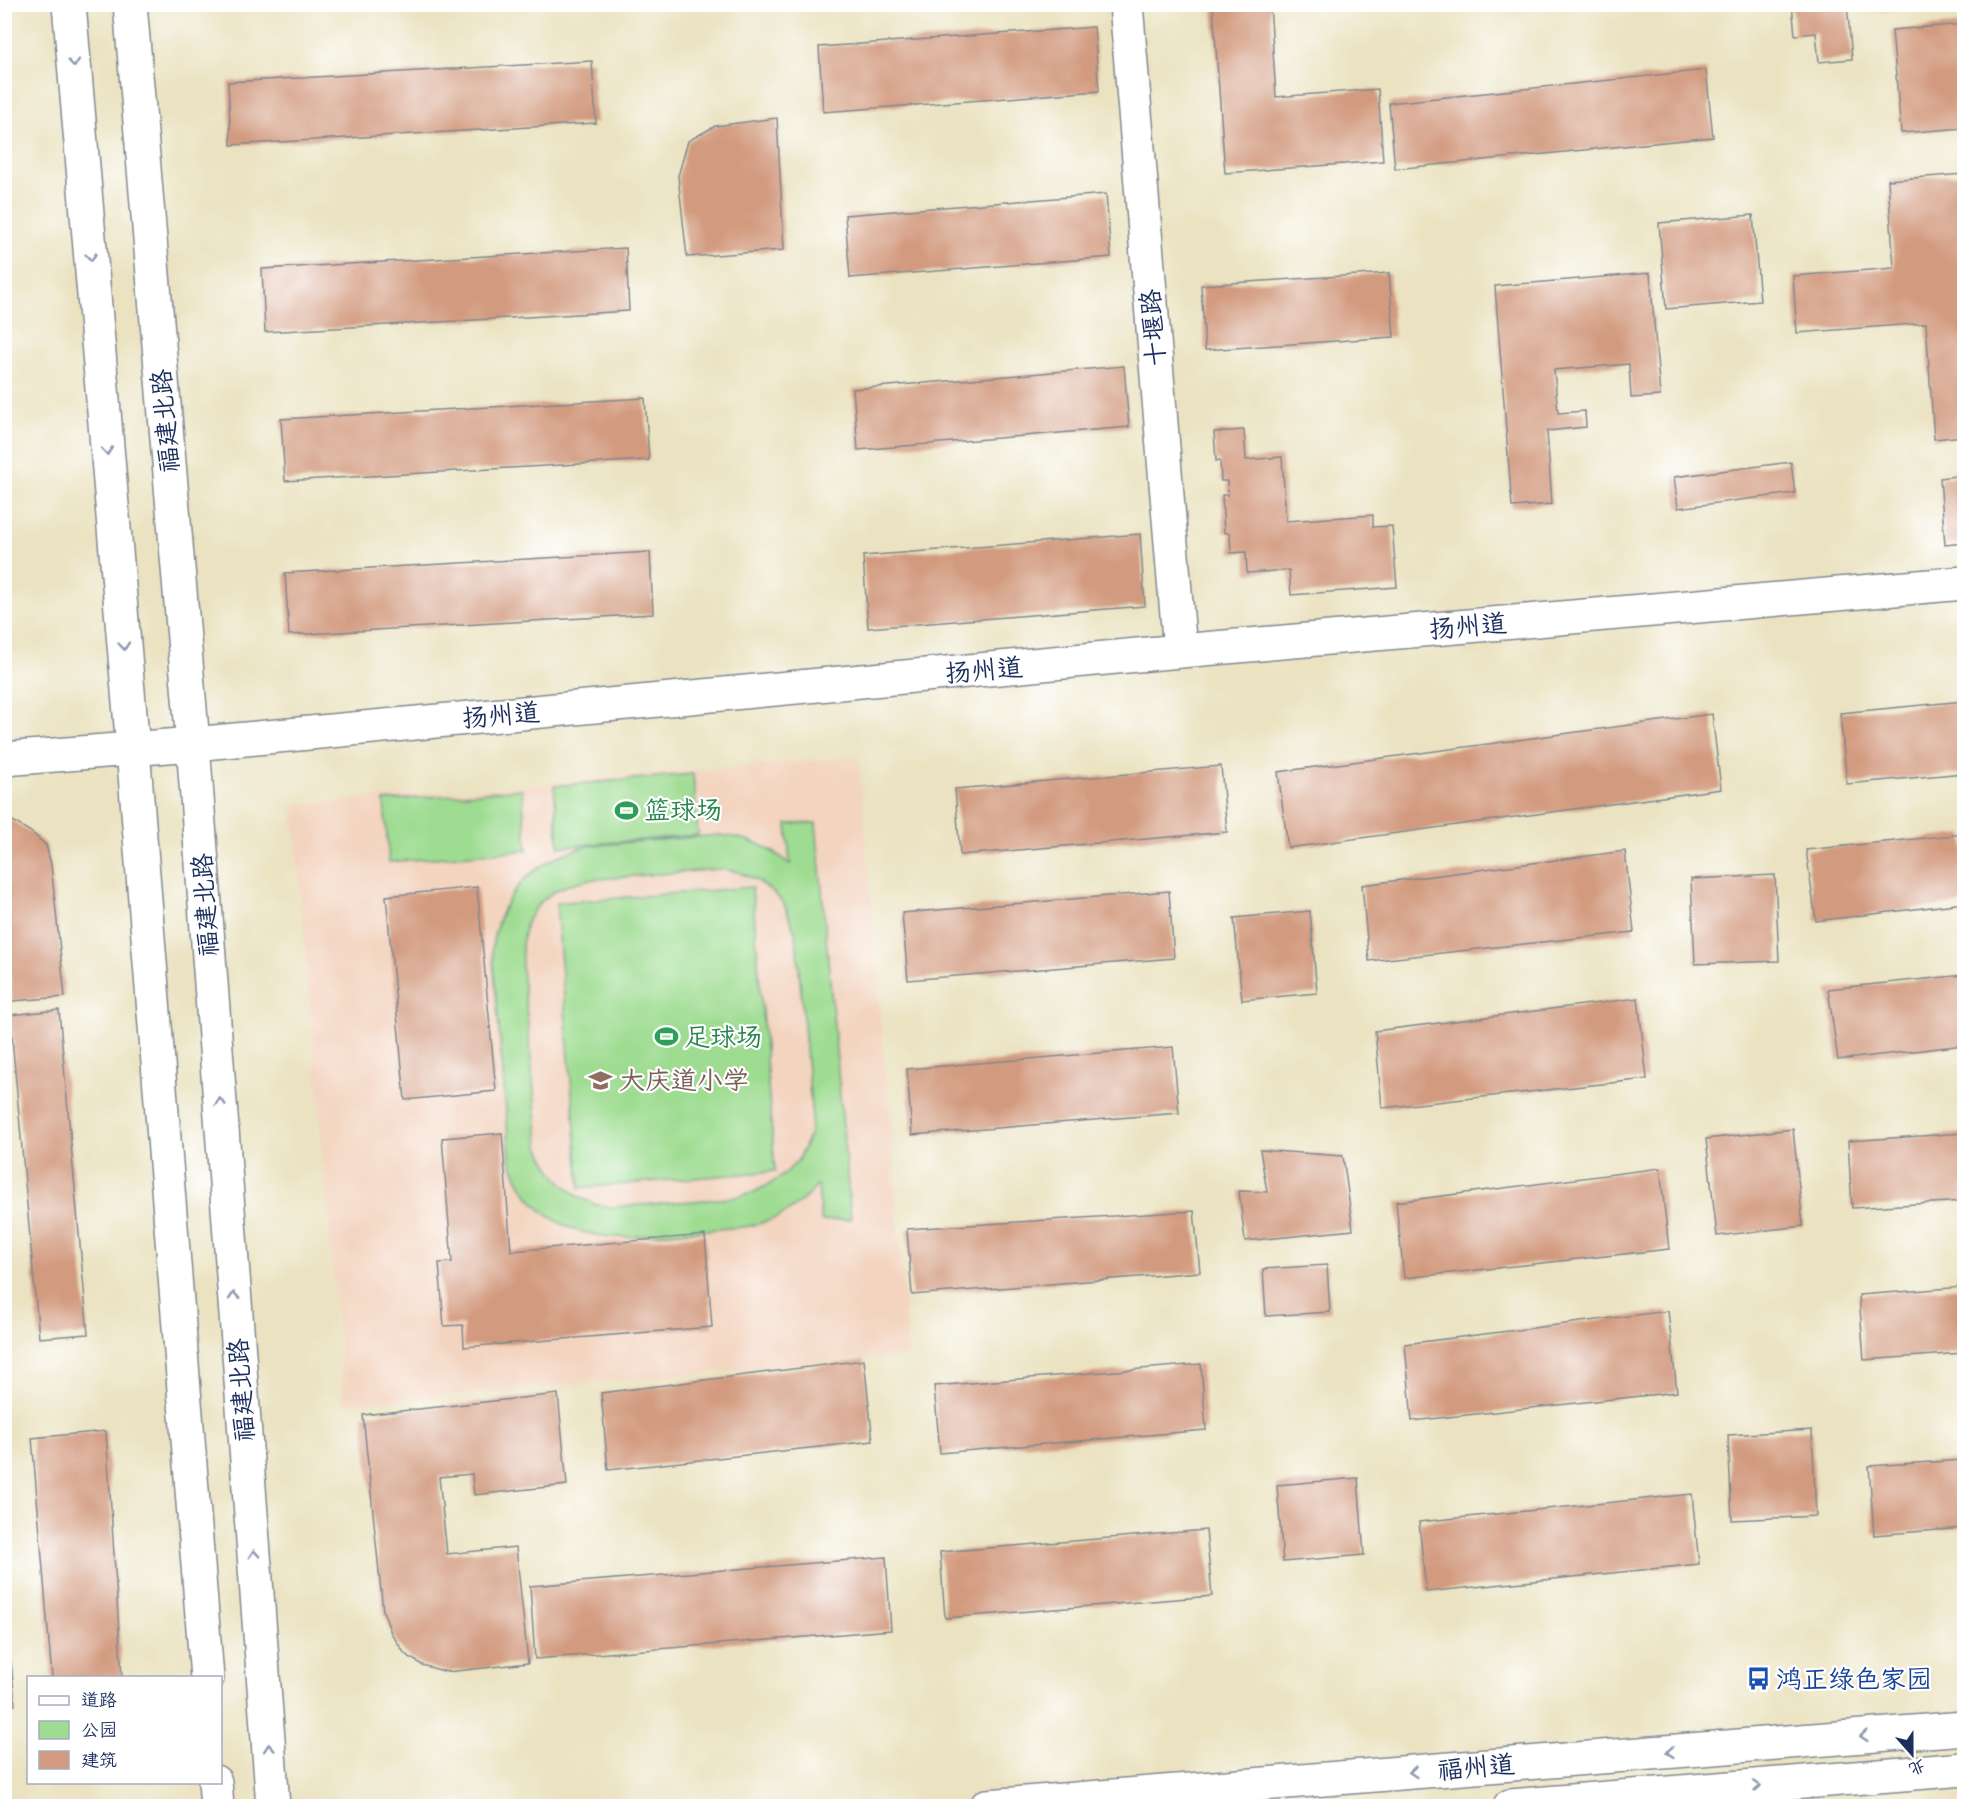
<svg xmlns="http://www.w3.org/2000/svg" width="1969" height="1811" font-family="Itim,'LXGW WenKai TC',sans-serif">
	<style>
		.built { fill: #f3d4bf }
		.green { fill: #9edc91; stroke: #5c8678; stroke-width: 1.5; fill-rule: evenodd }
		.building { fill: #d29a7e }
		.lines { fill: none; stroke-linecap: round; stroke-linejoin: round }
		.minor-casing { stroke: #82888f; stroke-width: 36 }
		.major-casing { stroke: #82888f; stroke-width: 36 }
		.minor { stroke: #fff; stroke-width: 33 }
		.major { stroke: #fff; stroke-width: 33 }
		.oneway { stroke: #8d97ae }
		.labels { text-anchor: middle; dominant-baseline: central; stroke-width: 4.5; stroke-linejoin: round; paint-order: stroke }
		.street-label { font-size: 26px; fill: #1b2f5e; stroke: #fff }
		.leisure-label { font-size: 26px; fill: #27864d; stroke: #fff; text-anchor: start }
		.education-label { font-size: 26px; fill: #785e54; stroke: #fff; text-anchor: start }
		.transit-label { font-size: 26px; fill: #164399; stroke: #fff; text-anchor: start }
	</style>
	<rect width="100%" height="100%" fill="#fff"/>
	<filter id="ink" filterUnits="userSpaceOnUse"><feTurbulence type="fractalNoise" baseFrequency=".0167" numOctaves="2"/><feDisplacementMap in="SourceGraphic" scale="12" xChannelSelector="R" yChannelSelector="G"/><feConvolveMatrix kernelMatrix="1 2 1 2 8 2 1 2 1" color-interpolation-filters="sRGB"/></filter>
	<filter id="wash" filterUnits="userSpaceOnUse"><feTurbulence type="fractalNoise" baseFrequency=".008" numOctaves="4" result="noise"/><feDisplacementMap in="SourceGraphic" scale="24" xChannelSelector="R" yChannelSelector="G"/><feGaussianBlur stdDeviation="1.35" result="paint"/><feColorMatrix in="noise" values="0 0 0 0 0 0 0 0 0 0 0 0 0 0 0 0 0 1.4 0 .05"/><feComposite in="paint" operator="in"/></filter>
	<g filter="url(#wash)">
		<rect width="100%" height="100%" fill="#eae2c0"/>
		<!-- built -->
		<path class="built" d="M859,757l50,598 -565,49 -51,-599z"/>
		<!-- green -->
		<g class="green">
			<path d="M693,774l5,61 -139,12 -5,-61z"/>
			<path d="M522,789l5,61 -138,12 -5,-61z"/>
			<path d="M816,823l35,396 -30,2 -3,-36c-23,25 -40,36 -74,42 -26,2 -52,4 -78,6 -18,1 -37,6 -55,4 -52,-5 -86,-29 -101,-79l-18,-210c8,-56 41,-87 95,-102l132,-11c30,3 47,10 71,29l-3,-40zM721,869l17,3 18,8 17,12 11,12 12,31 16,183 -3,18 -11,24 -12,13 -16,11 -18,9 -20,5 -118,9c-6,-1 -14,-1 -20,-3 -26,-9 -45,-33 -55,-58 -4,-40 -7,-80 -11,-120 -2,-29 -13,-79 0,-106 12,-24 33,-35 58,-40z"/>
			<path d="M752,887l23,284 -195,17 -24,-285z"/>
		</g>
		<g id="blocks">
			<!-- building -->
			<g class="building">
				<path d="M1241,4h29l6,93 102,-8 5,72 -158,12 -12,-166z"/>
				<path d="M1792,4h55l5,55 -33,3 -3,-29 -21,2z"/>
				<path d="M1874,4h66v2l-66,5z"/>
				<path d="M1964,24v104l-63,5 -9,-103z"/>
				<path d="M1094,27l5,64 -276,21 -4,-65z"/>
				<path d="M592,61l4,62 -365,22 -3,-63z"/>
				<path d="M1706,70l7,67 -318,32 -6,-66z"/>
				<path d="M777,118l7,132 -97,7 -9,-81 10,-35 27,-15z"/>
				<path d="M1964,174v262l-30,3 -8,-116 -129,10 -4,-57 101,-8 -6,-88z"/>
				<path d="M1106,194l5,63 -261,21 -5,-63z"/>
				<path d="M1753,215l7,86 -94,8 -7,-86z"/>
				<path d="M626,248l3,63 -364,21 -3,-63z"/>
				<path d="M1389,273l5,64 -189,13 -4,-65z"/>
				<path d="M1650,273l10,123 -29,2 -2,-34 -75,6 4,43 27,-2 1,16 -39,4 5,73 -40,3 -17,-221z"/>
				<path d="M1124,366l5,61 -271,23 -5,-61z"/>
				<path d="M645,398l4,62 -364,21 -4,-62z"/>
				<path d="M1244,430l2,30 36,-3 4,64 87,-6v12l19,-1 5,61 -106,8 -2,-25 -42,3 -1,-21 -15,1 -1,-19 -6,-2 -2,-37h6l-1,-14h-6l-1,-21 -4,1 -2,-29z"/>
				<path d="M1791,462l4,31 -117,15 -4,-31z"/>
				<path d="M1964,475v68l-19,2 -5,-67z"/>
				<path d="M4,491h2l2,24 -4,1z"/>
				<path d="M1140,534l5,72 -277,22 -5,-72z"/>
				<path d="M650,552l3,62 -364,21 -4,-62z"/>
				<path d="M1964,701v72l-117,11 -7,-71z"/>
				<path d="M1712,714l9,75 -433,59 -10,-76z"/>
				<path d="M1221,766l6,66 -267,23 -5,-66z"/>
				<path d="M11,820l20,12 15,13 5,20 14,132 -53,4 -8,-80v-100z"/>
				<path d="M1964,834v69l-148,18 -10,-71z"/>
				<path d="M1625,851l9,81 -265,29 -7,-76z"/>
				<path d="M1775,875l4,86 -84,3 -4,-85z"/>
				<path d="M477,887l19,204 -91,9 -19,-204z"/>
				<path d="M1169,891l5,67 -266,22 -6,-67z"/>
				<path d="M1310,911l7,82 -75,7 -8,-82z"/>
				<path d="M1964,975v70l-126,15 -10,-71z"/>
				<path d="M1638,998l9,81 -265,29 -7,-77z"/>
				<path d="M59,1010l29,324 -49,4 -29,-323z"/>
				<path d="M1173,1047l6,66 -267,22 -5,-66z"/>
				<path d="M1793,1129l10,97 -86,10 -11,-97z"/>
				<path d="M502,1133l9,118 194,-16 7,92 -248,20 -1,-22 -19,1 -5,-63 13,-1 -10,-124z"/>
				<path d="M1964,1133v68l-112,7 -4,-67z"/>
				<path d="M1260,1150l83,6 10,74 -108,11 -6,-50 28,1z"/>
				<path d="M1660,1168l9,81 -265,29 -8,-76z"/>
				<path d="M1194,1211l6,61 -288,23 -5,-66z"/>
				<path d="M1327,1265l3,47 -64,4 -3,-47z"/>
				<path d="M1964,1287v66l-100,7 -5,-65z"/>
				<path d="M1668,1311l9,81 -265,29 -7,-77z"/>
				<path d="M864,1360l9,81 -265,29 -7,-77z"/>
				<path d="M1201,1364l5,66 -266,23 -6,-67z"/>
				<path d="M558,1394l9,91 -93,10 -2,-21 -33,3 8,77 69,-7 12,116 -81,9 -25,-7 -17,-11 -14,-21 -8,-22 -20,-196z"/>
				<path d="M1812,1430l4,86 -84,4 -4,-85z"/>
				<path d="M106,1431l16,247h-70l-20,-240z"/>
				<path d="M1964,1460v68l-90,7 -5,-69z"/>
				<path d="M1358,1478l6,77 -81,7 -6,-77z"/>
				<path d="M1692,1494l7,70 -273,28 -7,-70z"/>
				<path d="M1206,1530l6,66 -267,22 -5,-66z"/>
				<path d="M886,1557l5,73 -356,29 -5,-73z"/>
				<path d="M11,1661l4,44 -11,1v-44z"/>
			</g>
		</g>
	</g>
	<g filter="url(#ink)">
		<use href="#blocks" fill-opacity="0" stroke="#82888f" stroke-width="1.5"/>
		<g class="lines">
			<defs>
				<g id="minor">
					<path d="M69,4l64,745 74,929"/>
					<path d="M130,4l63,740 80,1062"/>
					<path d="M1126,4l54,647"/>
					<path d="M4,759l189,-15 987,-93 784,-68"/>
					<path d="M215,1782l2,24"/>
				</g>
				<g id="major">
					<path d="M987,1806l977,-78"/>
					<path d="M1510,1806l454,-37"/>
				</g>
			</defs>
			<!-- minor casing -->
			<use href="#minor" class="minor-casing"/>
			<!-- major casing -->
			<use href="#major" class="major-casing"/>
			<!-- minor -->
			<use href="#minor" class="minor"/>
			<!-- major -->
			<use href="#major" class="major"/>
		</g>
		<!-- one-way arrows -->
		<defs><path id="oneway-chevron" d="M-2-3.5L2.5 0L-2 3.5" fill="none" stroke-width="1.6" stroke-linecap="round" stroke-linejoin="round" transform="scale(1.5)"/></defs>
		<g class="oneway">
			<use href="#oneway-chevron" transform="translate(74 63) rotate(85)"/>
			<use href="#oneway-chevron" transform="translate(91 257) rotate(85)"/>
			<use href="#oneway-chevron" transform="translate(107 451) rotate(85)"/>
			<use href="#oneway-chevron" transform="translate(124 646) rotate(85)"/>
			<use href="#oneway-chevron" transform="translate(220 1102) rotate(-94)"/>
			<use href="#oneway-chevron" transform="translate(234 1296) rotate(-94)"/>
			<use href="#oneway-chevron" transform="translate(254 1554) rotate(-94)"/>
			<use href="#oneway-chevron" transform="translate(1864 1736) rotate(175)"/>
			<use href="#oneway-chevron" transform="translate(269 1748) rotate(-94)"/>
			<use href="#oneway-chevron" transform="translate(1670 1752) rotate(175)"/>
			<use href="#oneway-chevron" transform="translate(1413 1772) rotate(175)"/>
			<use href="#oneway-chevron" transform="translate(1757 1786) rotate(-5)"/>
		</g>
	</g>
	<!-- icons -->
	<defs>
		<symbol id="stadium-bare" viewBox="-9 -9 18 18"><path d="M0-5a6.5 5 0 1 0 0 10a6.5 5 0 1 0 0-10ZM-3.5-1.8h7v3.6h-7Z" fill="#2e9e5b" stroke="#fff" stroke-width="2.5" paint-order="stroke"/></symbol>
		<symbol id="school-bare" viewBox="-9 -9 18 18"><path d="M0-5L7-2L0 1L-7-2ZM-4 1L0 2.5L4 1V4Q0 6-4 4Z" fill="#8d6e63" stroke="#fff" stroke-width="2.5" paint-order="stroke"/></symbol>
		<symbol id="bus-bare" viewBox="-9 -9 18 18"><path d="M-5-6H5V4H4V6H2V4H-2V6H-4V4H-5ZM-3.5-4V0h7V-4ZM-3.5 1.2v1.5H-2V1.2ZM2 1.2v1.5H3.5V1.2Z" fill="#1a4fb4" stroke="#fff" stroke-width="2.5" paint-order="stroke"/></symbol>
	</defs>
	<g fill-rule="evenodd">
		<use href="#stadium-bare" x="610" y="794" width="33" height="33"/>
		<use href="#stadium-bare" x="650" y="1020" width="33" height="33"/>
		<use href="#school-bare" x="584" y="1064" width="33" height="33"/>
		<use href="#bus-bare" x="1742" y="1662" width="33" height="33"/>
	</g>
	<g class="labels">
		<!-- street labels -->
		<g class="street-label">
			<text transform="translate(1153 328) rotate(-95)">十堰路</text>
			<text transform="translate(165 421) rotate(-95)">福建北路</text>
			<text transform="translate(1468 626) rotate(-5)">扬州道</text>
			<text transform="translate(984 670) rotate(-5)">扬州道</text>
			<text transform="translate(501 715) rotate(-5)">扬州道</text>
			<text transform="translate(205 905) rotate(-94)">福建北路</text>
			<text transform="translate(241 1390) rotate(-94)">福建北路</text>
			<text transform="translate(1476 1767) rotate(-5)">福州道</text>
		</g>
		<!-- leisure labels -->
		<g class="leisure-label">
			<text x="644" y="810">篮球场</text>
			<text x="684" y="1037">足球场</text>
		</g>
		<!-- education labels -->
		<g class="education-label">
			<text x="619" y="1080">大庆道小学</text>
		</g>
		<!-- transit labels -->
		<g class="transit-label">
			<text x="1776" y="1679">鸿正绿色家园</text>
		</g>
	</g>
	<!-- margin -->
	<rect width="1969" height="1811" fill="none" stroke="#fff" stroke-width="24"/>
	<!-- legend -->
	<rect x="27" y="1676" width="195" height="108" fill="#ffffff" stroke="#a4acbf" stroke-width="1.5"/>
	<rect x="39" y="1696" width="30" height="9" fill="#ffffff" stroke="#a4acbf" stroke-width="1.5"/>
	<text x="81" y="1706" font-size="18" fill="#1b2f5e">道路</text>
	<rect x="39" y="1721" width="30" height="18" fill="#9edc91" stroke="#a4acbf" stroke-width="1.5"/>
	<text x="81" y="1736" font-size="18" fill="#1b2f5e">公园</text>
	<rect x="39" y="1751" width="30" height="18" fill="#d29a7e" stroke="#a4acbf" stroke-width="1.5"/>
	<text x="81" y="1766" font-size="18" fill="#1b2f5e">建筑</text>
	<!-- north arrow -->
	<g transform="translate(1912 1754) rotate(159)" stroke="#ffffff" stroke-width="4.5" paint-order="stroke">
	<path d="M0-4.5L10 22L0 15L-10 22Z" fill="#1b2f5e"/>
	<text y="-9" font-size="16" font-weight="bold" text-anchor="middle" fill="#1b2f5e">北</text>
	</g>
</svg>
